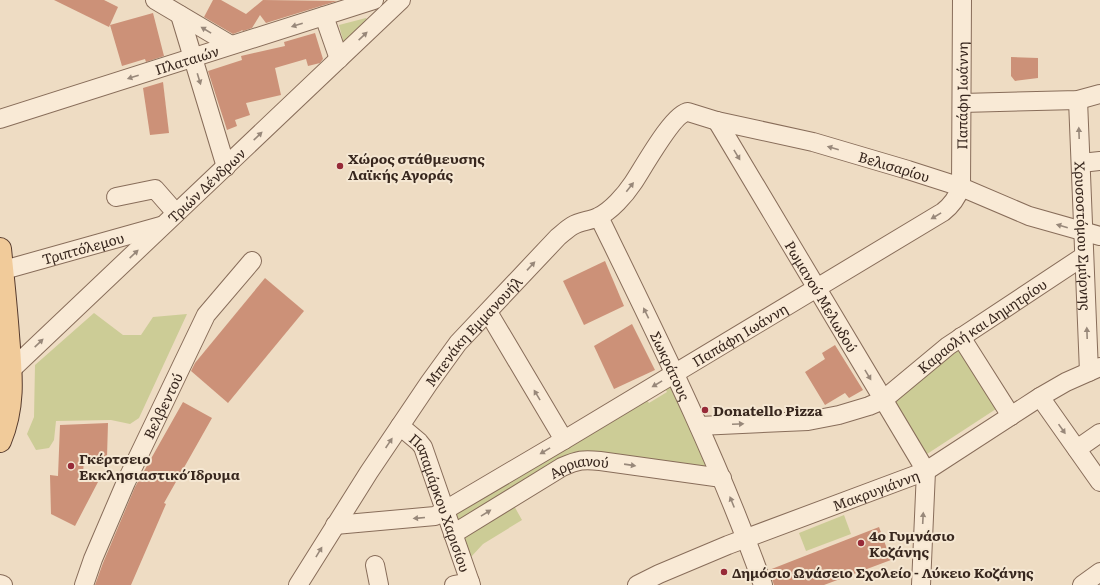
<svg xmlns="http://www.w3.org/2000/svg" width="1100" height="585" font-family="Literata,serif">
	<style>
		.green { fill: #cccc96 }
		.building { fill: #cc9178 }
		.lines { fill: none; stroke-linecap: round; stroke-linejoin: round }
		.minor-casing { stroke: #886d5a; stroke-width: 20 }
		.major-casing { stroke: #563b2e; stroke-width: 24 }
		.minor { stroke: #f9ead6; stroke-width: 18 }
		.major { stroke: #f1cb9a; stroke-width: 22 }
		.oneway { fill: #98887a }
		.poi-dot { fill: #972a38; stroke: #f5e7d2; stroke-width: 1.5 }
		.labels { text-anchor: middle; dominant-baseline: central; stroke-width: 4; stroke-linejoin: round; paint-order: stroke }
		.street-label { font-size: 14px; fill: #38271e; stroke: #f5e7d2 }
		.poi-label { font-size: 14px; font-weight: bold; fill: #38271e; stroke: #f5e7d2; text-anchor: start }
	</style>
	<rect width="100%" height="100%" fill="#eedcc3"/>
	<!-- green -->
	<g class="green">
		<path d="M366,18l2,3 -24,23 -5,-19z"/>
		<path d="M94,313l29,22h18l12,-18 34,-3 -48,104 -9,6 -19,-4 -55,1 -2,19 -5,8 -13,2 -9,-16 7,-17 1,-52z"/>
		<path d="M959,345l40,62 -75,49 -34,-55z"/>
		<path d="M670,383l43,86 -123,-15 -132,72 -5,-13 192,-115 4,5 18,-11 -3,-5z"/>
		<path d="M513,504l9,16 -39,24 -13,14 -8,-21z"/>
		<path d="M844,515l7,19 -45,17 -7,-18z"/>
	</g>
	<!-- building -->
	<g class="building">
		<path d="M54,0h50l14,7 -9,20z"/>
		<path d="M213,0h8l25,14 17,-14 74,1 -71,22 -6,-8 -8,13 -9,3 -1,-1 -1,1 -8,3 -29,-17z"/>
		<path d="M153,13l11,43 -18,6 -1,-3 -23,7 -12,-41z"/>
		<path d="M315,33l8,26 -3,4 -12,3 -2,-7 -31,9 6,27 -35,8 4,12 -15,5 2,6 -10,4 -19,-59 34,-11 -1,-4 44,-10 -1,-4z"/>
		<path d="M1011,57l27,1v20l-23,3 -4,-5z"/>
		<path d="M163,82l6,51 -19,2 -7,-47z"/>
		<path d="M605,261l19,45 -40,19 -21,-44z"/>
		<path d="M265,278l39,33 -76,92 -37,-32 4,-8z"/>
		<path d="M632,324l23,46 -41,19 -20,-43z"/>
		<path d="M835,345l28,45 -14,8 -4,-5 -20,12 -20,-33 20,-13 -3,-6z"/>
		<path d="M183,402l29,16 -48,85 2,1 -35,81h-36l8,-22 32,-76z"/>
		<path d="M108,423l-1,34 -23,-1 -1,20 15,6 -23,44 -24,-12 -1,-39 8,1 2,-51z"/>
		<path d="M879,527l12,33 -67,25h-50l-5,-15z"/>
	</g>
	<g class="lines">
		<defs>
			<g id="minor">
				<path d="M155,0l76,45"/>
				<path d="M180,15l46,152"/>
				<path d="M324,16l15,43"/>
				<path id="s1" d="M1078,100l11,272"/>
				<path d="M962,103l116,-3 22,-6"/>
				<path id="s2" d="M0,119l374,-119"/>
				<path id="s3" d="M717,121l209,350 -5,114"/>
				<path d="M1081,163l19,-2"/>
				<path d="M116,197l39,-8 21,24"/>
				<path id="s4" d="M599,217c59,121 119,241 164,368"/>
				<path id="s5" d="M0,271l161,-45"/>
				<path d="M488,312l76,128"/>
				<path d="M961,337l50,79"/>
				<path id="s6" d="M11,370l390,-370"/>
				<path d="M1040,397l60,85"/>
				<path id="s7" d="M400,426l19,16 4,5 48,138"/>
				<path id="s8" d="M699,426l109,-5 31,-6 30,-9 14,-6 65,-54 136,-90"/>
				<path d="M1077,449l23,-16"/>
				<path id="s9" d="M335,525l100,-9 129,-76 379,-228c9,-7 14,-14 18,-25l1,-187"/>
				<path id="s10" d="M453,534l109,-67c16,-7 21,-8 38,-6l122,17"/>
				<path d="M375,565l4,20"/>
				<path d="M0,584l3,1"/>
				<path id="s11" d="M84,585l9,-26 33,-77 80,-167 46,-54"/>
				<path id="s12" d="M298,585l71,-113 60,-89 29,-40 100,-106c5,-4 9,-8 14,-11 8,-5 18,-5 26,-9 13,-6 27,-22 35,-34 9,-13 40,-70 55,-71l29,9 96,21 95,28 53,17 68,29 71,20"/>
				<path d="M454,585l16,-3"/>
				<path id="s13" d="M637,585l22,-11 69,-29 198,-74 114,-74 26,-15 34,-15"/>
				<path d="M1082,585l18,-13"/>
			</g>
			<path id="major" d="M0,249c3,29 6,58 8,86 3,38 7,70 -8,106"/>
		</defs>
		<!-- minor casing -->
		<use href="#minor" class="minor-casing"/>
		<!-- major casing -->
		<use href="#major" class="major-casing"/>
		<!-- minor -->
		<use href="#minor" class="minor"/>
		<!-- major -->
		<use href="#major" class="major"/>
	</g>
	<!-- one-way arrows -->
	<defs><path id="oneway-solid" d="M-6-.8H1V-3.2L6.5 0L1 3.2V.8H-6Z"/></defs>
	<g class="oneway">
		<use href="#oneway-solid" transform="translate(297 25) rotate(163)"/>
		<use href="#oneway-solid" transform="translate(206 30) rotate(-149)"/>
		<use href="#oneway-solid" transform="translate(363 36) rotate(-43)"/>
		<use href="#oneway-solid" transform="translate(133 77) rotate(162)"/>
		<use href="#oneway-solid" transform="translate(199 79) rotate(73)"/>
		<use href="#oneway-solid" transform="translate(1079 133) rotate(-92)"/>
		<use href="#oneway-solid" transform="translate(258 136) rotate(-44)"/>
		<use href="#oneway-solid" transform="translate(833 148) rotate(-164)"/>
		<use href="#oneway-solid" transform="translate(737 155) rotate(59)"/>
		<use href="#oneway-solid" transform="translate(630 187) rotate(-52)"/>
		<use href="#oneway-solid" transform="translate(936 216) rotate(149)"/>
		<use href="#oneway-solid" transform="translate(1062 226) rotate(-164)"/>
		<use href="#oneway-solid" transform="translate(134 254) rotate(-43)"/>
		<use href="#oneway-solid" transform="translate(531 266) rotate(-47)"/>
		<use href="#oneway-solid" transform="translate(646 313) rotate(-116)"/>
		<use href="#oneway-solid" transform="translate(1087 333) rotate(-92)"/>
		<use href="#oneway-solid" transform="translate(39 343) rotate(-44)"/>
		<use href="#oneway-solid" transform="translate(868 375) rotate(59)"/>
		<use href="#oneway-solid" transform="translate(657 384) rotate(149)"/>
		<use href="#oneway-solid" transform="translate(537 395) rotate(-121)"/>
		<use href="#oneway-solid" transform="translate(738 424) rotate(-3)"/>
		<use href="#oneway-solid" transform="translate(1062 429) rotate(55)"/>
		<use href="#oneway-solid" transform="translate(389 443) rotate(-56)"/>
		<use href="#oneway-solid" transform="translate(545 451) rotate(149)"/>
		<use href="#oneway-solid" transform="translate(630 465) rotate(8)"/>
		<use href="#oneway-solid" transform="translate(732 502) rotate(-112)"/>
		<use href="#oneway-solid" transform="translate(486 513) rotate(-32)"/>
		<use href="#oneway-solid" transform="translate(419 518) rotate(175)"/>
		<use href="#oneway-solid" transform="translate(923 518) rotate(-87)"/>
		<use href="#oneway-solid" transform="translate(319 552) rotate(-59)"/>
	</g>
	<!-- markers -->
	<g class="poi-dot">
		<circle cx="340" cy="166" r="4"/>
		<circle cx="705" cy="410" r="4"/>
		<circle cx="71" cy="466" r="4"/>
		<circle cx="861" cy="543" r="4"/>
		<circle cx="724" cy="572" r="4"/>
	</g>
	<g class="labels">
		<!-- street labels -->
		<g class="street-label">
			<text stroke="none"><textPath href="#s2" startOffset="196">Πλαταιών</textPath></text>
			<text stroke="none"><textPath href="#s9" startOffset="815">Παπάφη Ιωάννη</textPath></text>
			<text stroke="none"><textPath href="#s12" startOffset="835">Βελισαρίου</textPath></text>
			<text stroke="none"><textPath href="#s6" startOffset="269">Τριών Δένδρων</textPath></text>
			<text stroke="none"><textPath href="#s1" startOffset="136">Χρυσοστόμου Σμύρνης</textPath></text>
			<text stroke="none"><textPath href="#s5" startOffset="86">Τριπτόλεμου</textPath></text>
			<text stroke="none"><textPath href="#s3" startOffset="204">Ρωμανού Μελωδού</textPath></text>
			<text stroke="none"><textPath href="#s8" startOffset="311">Καραολή και Δημητρίου</textPath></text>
			<text stroke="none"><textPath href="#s12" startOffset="309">Μπενάκη Εμμανουήλ</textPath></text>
			<text stroke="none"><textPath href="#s9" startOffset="455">Παπάφη Ιωάννη</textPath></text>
			<text stroke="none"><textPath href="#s4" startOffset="165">Σωκράτους</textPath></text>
			<text stroke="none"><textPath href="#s11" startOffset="196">Βελβεντού</textPath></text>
			<text stroke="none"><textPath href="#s10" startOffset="145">Αρριανού</textPath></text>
			<text stroke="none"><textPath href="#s13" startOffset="257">Μακρυγιάννη</textPath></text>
			<text stroke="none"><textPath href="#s7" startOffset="89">Παπαμάρκου Χαρισίου</textPath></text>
		</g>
		<!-- poi labels -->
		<g class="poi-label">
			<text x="348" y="158">Χώρος στάθμευσης<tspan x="348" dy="16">Λαϊκής Αγοράς</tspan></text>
			<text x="713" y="410">Donatello Pizza</text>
			<text x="79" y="458">Γκέρτσειο<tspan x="79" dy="16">Εκκλησιαστικό Ίδρυμα</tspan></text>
			<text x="869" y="535">4ο Γυμνάσιο<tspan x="869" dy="16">Κοζάνης</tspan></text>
			<text x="732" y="572">Δημόσιο Ωνάσειο Σχολείο - Λύκειο Κοζάνης</text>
		</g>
	</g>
</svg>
